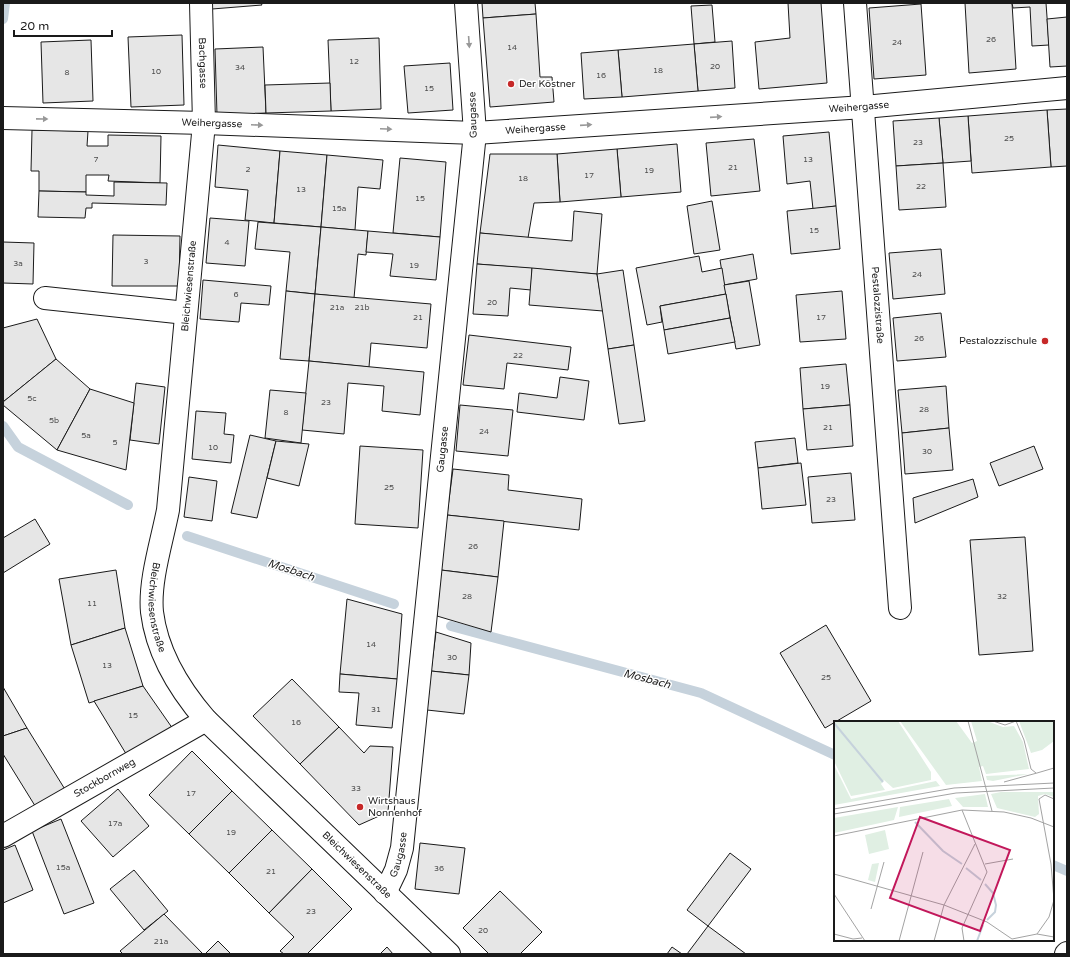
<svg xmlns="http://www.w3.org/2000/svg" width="1070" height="957" font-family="'Varela Round',sans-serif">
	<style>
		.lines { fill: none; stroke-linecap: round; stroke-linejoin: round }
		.stream { stroke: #c6d2dc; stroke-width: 10 }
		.building { fill: #e6e6e6; stroke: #1a1a1a }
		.minor-casing { stroke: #1a1a1a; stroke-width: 24 }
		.minor { stroke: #fff; stroke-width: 22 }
		.oneway { fill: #989898 }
		.poi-dot { fill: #c62828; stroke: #fff; stroke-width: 1.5 }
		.labels { text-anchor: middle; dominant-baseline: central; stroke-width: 3; stroke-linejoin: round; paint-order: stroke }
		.number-label { font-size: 8px; fill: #4d4d4d }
		.street-label { font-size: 10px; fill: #1a1a1a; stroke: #fff }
		.poi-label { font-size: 10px; fill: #1a1a1a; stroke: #fff; text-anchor: start }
		.water-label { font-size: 11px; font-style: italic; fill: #1a1a1a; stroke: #fff }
		.inset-river { fill: none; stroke: #c6d2dc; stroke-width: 2 }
		.inset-road { fill: none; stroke: #a3a3a3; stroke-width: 1 }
		.view { fill: #c2185b; fill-opacity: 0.15; stroke: #c2185b; stroke-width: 2 }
		.inset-edge { fill: none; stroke: #1a1a1a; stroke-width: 2 }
	</style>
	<rect width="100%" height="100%" fill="#fff"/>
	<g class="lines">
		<!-- stream -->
		<g class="stream">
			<path d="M3,19l2,-16"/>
			<path d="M3,426l15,21 110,58"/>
			<path d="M187,536l207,68"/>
			<path d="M451,626l250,67 134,62"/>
			<path d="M1053,865l14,6"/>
		</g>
	</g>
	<!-- building -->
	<g class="building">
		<path d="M211,3h50l1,2 -50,4z"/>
		<path d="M482,3h53l1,11 -53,4z"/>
		<path d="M788,3h33l6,80 -68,6 -4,-47 35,-4z"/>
		<path d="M965,3h47l4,66 -47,4z"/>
		<path d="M1012,3h34l3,42 -17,1 -2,-39 -17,1z"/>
		<path d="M921,4l5,71 -52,4 -5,-71z"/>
		<path d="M712,5l3,37 -21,2 -3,-38z"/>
		<path d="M536,14l4,63h12l2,25 -64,5 -7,-89z"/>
		<path d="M1067,17v49l-17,1 -3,-48z"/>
		<path d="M182,35l2,70 -53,2 -3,-70z"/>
		<path d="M379,38l2,71 -50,2 -3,-71z"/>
		<path d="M91,40l2,61 -50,2 -2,-61z"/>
		<path d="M732,41l3,47 -37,3 -4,-47z"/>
		<path d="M694,44l4,47 -76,6 -4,-47z"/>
		<path d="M263,47l3,66 -49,2 -2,-66z"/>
		<path d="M618,50l4,47 -38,2 -3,-46z"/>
		<path d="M450,63l3,47 -45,3 -4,-47z"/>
		<path d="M330,83l1,28 -65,2 -1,-28z"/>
		<path d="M1067,109v57l-16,1 -4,-57z"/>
		<path d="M1047,110l4,57 -79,6 -4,-57z"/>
		<path d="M968,116l3,45 -28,2 -4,-45z"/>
		<path d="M939,118l4,45 -47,3 -3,-45z"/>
		<path d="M32,130l56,1 -1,15h21v-11l53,1 -1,47 -52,-2 1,-6h-23v17l-47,-1v-20h-8z"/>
		<path d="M829,132l7,74 -23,3 -3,-28 -23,3 -4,-48z"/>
		<path d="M754,139l6,52 -49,5 -5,-53z"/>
		<path d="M677,144l4,48 -60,5 -4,-48z"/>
		<path d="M218,145l62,6 -6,72 -29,-3 3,-30 -33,-3z"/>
		<path d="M617,149l4,48 -61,5 -3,-48z"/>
		<path d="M280,151l47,4 -6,72 -47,-4z"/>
		<path d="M490,154h67l3,48 -26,1 -6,35 -48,-5z"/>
		<path d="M327,155l56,5 -3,29 -22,-2 -3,43 -34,-3z"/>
		<path d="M400,158l46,4 -6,75 -47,-4z"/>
		<path d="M943,163l3,44 -47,3 -3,-44z"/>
		<path d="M114,182l53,1 -1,22 -74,-2v5h-6l-1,10 -47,-1 1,-26 47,1v3l28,1z"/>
		<path d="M712,201l8,49 -26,4 -7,-48z"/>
		<path d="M836,206l4,43 -49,5 -4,-43z"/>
		<path d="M574,211l28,3 -5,60 -120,-10 3,-31 92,8z"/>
		<path d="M210,218l39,3 -4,45 -39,-3z"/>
		<path d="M258,222l63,5 -6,67 -29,-3 4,-39 -35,-3z"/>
		<path d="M321,227l47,4 -2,24 -8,-1 -4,44 -39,-4z"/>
		<path d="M368,231l72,6 -4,43 -46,-4 3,-22 -27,-2z"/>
		<path d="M113,235l67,1 -1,50h-67z"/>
		<path d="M3,242l31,1 -1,41 -30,-1z"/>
		<path d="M941,249l4,45 -52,5 -4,-46z"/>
		<path d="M753,254l4,25 -33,6 -4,-25z"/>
		<path d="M699,256l3,16 20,-4 4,26 -66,12 2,16 -15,3 -11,-57z"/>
		<path d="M477,264l55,4 -1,22 -21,-2 -2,28 -35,-2z"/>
		<path d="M532,268l65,6 6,37 -74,-6z"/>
		<path d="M623,270l11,75 -26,4 -11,-75z"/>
		<path d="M203,280l68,6 -2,19 -28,-2 -2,19 -39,-3z"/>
		<path d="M749,281l11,64 -24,4 -12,-64z"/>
		<path d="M286,291l29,3 -6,67 -29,-2z"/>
		<path d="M842,291l4,48 -46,3 -4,-47z"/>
		<path d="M315,294l116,10 -4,44 -56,-5 -2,24 -60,-6z"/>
		<path d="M726,294l4,24 -66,12 -4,-24z"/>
		<path d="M941,313l5,44 -49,4 -4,-43z"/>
		<path d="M730,318l5,24 -67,12 -4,-24z"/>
		<path d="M37,319l19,40 -53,43v-74z"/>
		<path d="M469,335l102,12 -3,23 -61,-7 -3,26 -41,-4z"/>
		<path d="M634,345l11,76 -26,3 -11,-75z"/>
		<path d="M56,359l34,30 -33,61 -54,-45v-3z"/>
		<path d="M309,361l115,11 -4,43 -38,-4 2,-25 -36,-3 -4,51 -42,-4z"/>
		<path d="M846,364l4,41 -47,4 -3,-41z"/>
		<path d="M560,377l29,4 -5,39 -67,-8 2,-19 38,5z"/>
		<path d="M136,383l29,4 -6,57 -29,-4z"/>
		<path d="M946,386l3,42 -47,5 -4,-43z"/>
		<path d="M90,389l44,14 -8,67 -69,-20z"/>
		<path d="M270,390l36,3 -5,50 -36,-5z"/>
		<path d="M460,405l53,5 -5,46 -52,-5z"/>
		<path d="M850,405l3,41 -46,4 -4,-41z"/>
		<path d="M196,411l30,2 -2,21 10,1 -3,28 -39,-4z"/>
		<path d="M949,428l4,42 -48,4 -3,-41z"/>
		<path d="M250,435l26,6 -19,77 -26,-5z"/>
		<path d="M795,438l3,25 -40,5 -3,-26z"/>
		<path d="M276,441l33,3 -10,42 -32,-8z"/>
		<path d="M360,446l63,4 -5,78 -63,-4z"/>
		<path d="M1034,446l9,23 -44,17 -9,-23z"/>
		<path d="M801,463l5,42 -44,4 -4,-41z"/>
		<path d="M453,469l56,6 -1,15 74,9 -3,31 -132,-15z"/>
		<path d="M851,473l4,47 -43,3 -4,-46z"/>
		<path d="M189,477l28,4 -5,40 -28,-4z"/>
		<path d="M973,479l5,18 -63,26 -2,-25z"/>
		<path d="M447,515l57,6 -6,56 -57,-7z"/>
		<path d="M35,519l15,25 -47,29v-35z"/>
		<path d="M1025,537l8,114 -54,4 -9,-115z"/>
		<path d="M116,570l9,58 -54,17 -12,-66z"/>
		<path d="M441,570l57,7 -7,55 -54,-16z"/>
		<path d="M347,599l55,15 -5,65 -57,-5z"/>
		<path d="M826,625l45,76 -46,27 -45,-75z"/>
		<path d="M125,628l18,58 -54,17 -18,-58z"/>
		<path d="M436,632l35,11 -2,32 -38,-4z"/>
		<path d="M431,671l38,4 -5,39 -37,-4z"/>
		<path d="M340,674l57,5 -5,49 -36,-3 3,-32 -20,-1z"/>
		<path d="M292,679l47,48 -39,37 -47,-48z"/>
		<path d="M143,686l30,43 -45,28 -34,-56z"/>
		<path d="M3,687l24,41 -24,8z"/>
		<path d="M339,727l25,26 6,-7 23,1 -5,65 -29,13 -59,-61z"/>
		<path d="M27,728l39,63 -29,18 -34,-55v-18z"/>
		<path d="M192,751l40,40 -43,43 -40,-39z"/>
		<path d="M118,789l31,37 -36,31 -32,-36z"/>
		<path d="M232,791l40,39 -43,43 -40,-39z"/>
		<path d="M61,819l33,84 -30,11 -32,-83z"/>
		<path d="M272,830l40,39 -43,44 -40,-40z"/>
		<path d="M420,843l45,5 -6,46 -44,-5z"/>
		<path d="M15,845l18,45 -30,13v-53z"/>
		<path d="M730,853l21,16 -43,57 -21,-16z"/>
		<path d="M312,869l40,40 -45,45h-23l-4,-3 14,-14 -25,-24z"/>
		<path d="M134,870l34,41 -24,19 -34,-41z"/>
		<path d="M500,891l42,41 -22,22h-31l-26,-26z"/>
		<path d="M164,914l39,40h-80l-3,-3z"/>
		<path d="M708,926l38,28h-59z"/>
		<path d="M218,941l13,13h-26z"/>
		<path d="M387,947l6,7h-13z"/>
		<path d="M672,947l10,7h-15z"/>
	</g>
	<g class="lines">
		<defs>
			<g id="minor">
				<path id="s1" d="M201,3l3,120 -36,387c-6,31 -19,71 -16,102 5,41 28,78 54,108l243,234"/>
				<path id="s2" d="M855,3l45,605"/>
				<path id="s3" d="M3,118l201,5 271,10 389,-26 203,-19"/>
				<path d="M45,298l141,15"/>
				<path id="s4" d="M3,836l203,-116"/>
				<path id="s5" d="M385,893l11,-23 6,-22 73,-715 -9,-130"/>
				<path d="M1066,954l1,-1"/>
			</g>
		</defs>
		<!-- minor casing -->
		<use href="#minor" class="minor-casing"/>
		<!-- minor -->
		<use href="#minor" class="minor"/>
	</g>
	<!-- one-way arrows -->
	<defs><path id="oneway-solid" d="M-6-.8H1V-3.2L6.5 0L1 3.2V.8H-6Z"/></defs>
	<g class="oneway">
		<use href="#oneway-solid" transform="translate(469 42) rotate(86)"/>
		<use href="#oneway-solid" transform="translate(716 117) rotate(-4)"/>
		<use href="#oneway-solid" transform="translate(42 119) rotate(1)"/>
		<use href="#oneway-solid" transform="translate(257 125) rotate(2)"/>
		<use href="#oneway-solid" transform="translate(586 125) rotate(-4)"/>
		<use href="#oneway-solid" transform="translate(386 129) rotate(2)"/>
	</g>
	<!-- markers -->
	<g class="poi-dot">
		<circle cx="511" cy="84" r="4"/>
		<circle cx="1045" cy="341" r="4"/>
		<circle cx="360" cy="807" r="4"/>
	</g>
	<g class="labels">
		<!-- number labels -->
		<g class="number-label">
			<text x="991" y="39">26</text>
			<text x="897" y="42">24</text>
			<text x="512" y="47">14</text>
			<text x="354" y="61">12</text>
			<text x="715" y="66">20</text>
			<text x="240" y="67">34</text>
			<text x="658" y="70">18</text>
			<text x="156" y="71">10</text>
			<text x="67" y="72">8</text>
			<text x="601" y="75">16</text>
			<text x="429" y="88">15</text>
			<text x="1009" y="138">25</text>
			<text x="918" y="142">23</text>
			<text x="96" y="159">7</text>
			<text x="808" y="159">13</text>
			<text x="733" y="167">21</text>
			<text x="248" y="169">2</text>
			<text x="649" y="170">19</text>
			<text x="589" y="175">17</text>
			<text x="523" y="178">18</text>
			<text x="921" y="186">22</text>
			<text x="301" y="189">13</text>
			<text x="420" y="198">15</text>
			<text x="339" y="208">15a</text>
			<text x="814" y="230">15</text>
			<text x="227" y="242">4</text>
			<text x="146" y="261">3</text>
			<text x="18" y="263">3a</text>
			<text x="414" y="265">19</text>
			<text x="917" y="274">24</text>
			<text x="236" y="294">6</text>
			<text x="492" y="302">20</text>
			<text x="337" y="307">21a</text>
			<text x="362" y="307">21b</text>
			<text x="418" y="317">21</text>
			<text x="821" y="317">17</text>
			<text x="919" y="338">26</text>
			<text x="518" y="355">22</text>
			<text x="825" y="386">19</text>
			<text x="32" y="398">5c</text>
			<text x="326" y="402">23</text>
			<text x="924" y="409">28</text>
			<text x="286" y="412">8</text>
			<text x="54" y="420">5b</text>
			<text x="828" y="427">21</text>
			<text x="484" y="431">24</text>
			<text x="86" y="435">5a</text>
			<text x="115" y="442">5</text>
			<text x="213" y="447">10</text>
			<text x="927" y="451">30</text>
			<text x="389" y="487">25</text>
			<text x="831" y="499">23</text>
			<text x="473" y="546">26</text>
			<text x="467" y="596">28</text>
			<text x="1002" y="596">32</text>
			<text x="92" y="603">11</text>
			<text x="371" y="644">14</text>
			<text x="452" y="657">30</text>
			<text x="107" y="665">13</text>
			<text x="826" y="677">25</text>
			<text x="376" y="709">31</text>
			<text x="133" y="715">15</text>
			<text x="296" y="722">16</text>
			<text x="356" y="788">33</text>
			<text x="191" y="793">17</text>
			<text x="115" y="823">17a</text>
			<text x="231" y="832">19</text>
			<text x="63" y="867">15a</text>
			<text x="439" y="868">36</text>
			<text x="271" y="871">21</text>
			<text x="311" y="911">23</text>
			<text x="483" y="930">20</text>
			<text x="161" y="941">21a</text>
		</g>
		<!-- street labels -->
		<g class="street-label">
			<text stroke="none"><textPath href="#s1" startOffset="60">Bachgasse</textPath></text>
			<text stroke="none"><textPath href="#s3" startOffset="857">Weihergasse</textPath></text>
			<text transform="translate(473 115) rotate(-92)">Gaugasse</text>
			<text stroke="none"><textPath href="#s3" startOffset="209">Weihergasse</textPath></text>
			<text stroke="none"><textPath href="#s3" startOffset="533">Weihergasse</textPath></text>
			<text transform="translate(189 286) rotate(-85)">Bleichwiesenstraße</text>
			<text stroke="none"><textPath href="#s2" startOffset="303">Pestalozzistraße</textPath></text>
			<text stroke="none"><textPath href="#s5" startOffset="449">Gaugasse</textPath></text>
			<text stroke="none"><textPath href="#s1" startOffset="608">Bleichwiesenstraße</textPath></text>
			<text stroke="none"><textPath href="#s4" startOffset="117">Stockbornweg</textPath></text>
			<text stroke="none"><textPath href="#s5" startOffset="41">Gaugasse</textPath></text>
			<text stroke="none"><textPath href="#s1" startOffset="944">Bleichwiesenstraße</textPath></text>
		</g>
		<!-- poi labels -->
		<g class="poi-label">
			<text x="519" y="84">Der Köstner</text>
			<text x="1037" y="341" text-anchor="end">Pestalozzischule</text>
			<text x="368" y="801">Wirtshaus<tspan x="368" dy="12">Nonnenhof</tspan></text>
		</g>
		<!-- water labels -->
		<g class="water-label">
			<text transform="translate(291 570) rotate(18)">Mosbach</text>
			<text transform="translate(647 679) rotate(15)">Mosbach</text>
		</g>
	</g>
	<!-- overview -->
	<g transform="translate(834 721)">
		<rect width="220" height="220" fill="#fff"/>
		<path d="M0,0h64l33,51v8l-38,8 -9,-8 -3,4 4,6 -34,6 -17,-35zM66,0h56l16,22 5,-2 -6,-20h16l16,6 11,-1 9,16 6,27 -43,5 -3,-8 -4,1 3,14 -36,4zM185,0h35v20l-12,9 -11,3zM0,44l17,34 85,-18 4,5 -106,19zM194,53l-35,7 -6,-1 -1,-4zM167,71h53v5l-9,-3 -7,2 1,18 -4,3 -38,-9 -6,-14zM151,73l3,13h-25l-8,-9zM115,78l3,7 -53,11 1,-10zM64,86l-4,13 -60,13v-15zM51,109l4,19 -20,5 -4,-19zM45,142l-4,19 -7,-2 4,-16z" fill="#e0efe3"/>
		<path class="inset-river" d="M0,2l49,59M81,101l28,29 19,13M132,147l15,12M151,163l8,9 3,12 -1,7 -8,8M143,220l6,-16"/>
		<path class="inset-road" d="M134,0l24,90M159,0l12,4 11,-4M182,0l8,19 7,29 5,4M203,52l17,-5M170,61l33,-9M0,88l120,-21 100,-5M128,89l25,62 -25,56 2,13M0,93l122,-21 98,-5M0,115l128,-26 42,2 27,6 23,9M151,143l28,-5M0,153l110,31 43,17 25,17 25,-5 17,3M0,173l31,47M37,188l13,-47M0,213l19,5 9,-1M203,213l12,-17 5,-17 -3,-36 -12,-65 6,-4 9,4M65,220l24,-89M100,220l10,-36 31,-61"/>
		<path class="view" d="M86,96l90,33 -30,81 -90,-33z"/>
		<rect width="220" height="220" class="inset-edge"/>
	</g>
	<!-- border -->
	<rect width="1070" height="957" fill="none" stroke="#1a1a1a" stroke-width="8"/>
	<!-- scale -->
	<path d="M14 30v6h98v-6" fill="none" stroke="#1a1a1a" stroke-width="2"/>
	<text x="20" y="30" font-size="12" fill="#1a1a1a" stroke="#ffffff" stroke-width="3" paint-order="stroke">20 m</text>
</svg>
